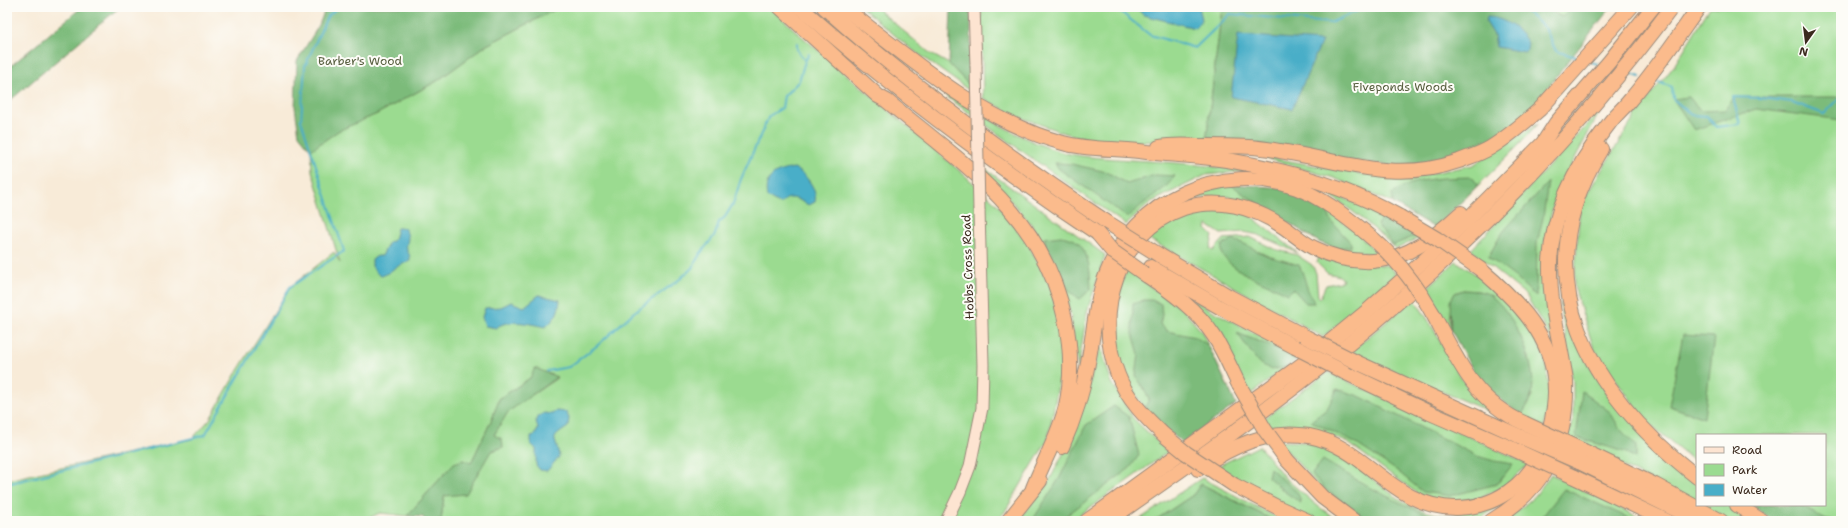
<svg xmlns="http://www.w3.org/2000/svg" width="1848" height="528" font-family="'Shantell Sans',sans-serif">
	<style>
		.green { fill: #9bdb90; stroke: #6b8257 }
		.forest { fill: #7cbb7a; stroke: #5c724c }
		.water { fill: #48aec8; stroke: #426c73 }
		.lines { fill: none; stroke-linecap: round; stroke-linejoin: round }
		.stream { stroke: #48aec8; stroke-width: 2 }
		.secondary-casing { stroke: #9a8a7b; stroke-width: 13 }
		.highway-casing { stroke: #9a8a7b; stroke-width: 16 }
		.secondary { stroke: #fde4d1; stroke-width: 11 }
		.highway { stroke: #fbbb8c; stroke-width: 14 }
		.secondary-bridge-casing { stroke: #9a8a7b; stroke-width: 13; stroke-linecap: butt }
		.highway-bridge-casing { stroke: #9a8a7b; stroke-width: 16; stroke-linecap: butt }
		.secondary-bridge { stroke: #fde4d1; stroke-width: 11 }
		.highway-bridge { stroke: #fbbb8c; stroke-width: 14 }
		.labels { text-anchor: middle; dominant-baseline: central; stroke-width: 4; stroke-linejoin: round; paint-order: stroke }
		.park-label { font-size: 12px; fill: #585f40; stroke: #fdfcf7 }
		.street-label { font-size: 12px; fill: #3b2a1e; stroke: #fdfcf7 }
	</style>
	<rect width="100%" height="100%" fill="#fdfcf7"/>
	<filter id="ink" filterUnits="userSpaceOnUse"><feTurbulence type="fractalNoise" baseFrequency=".025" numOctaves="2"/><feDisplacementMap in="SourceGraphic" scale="8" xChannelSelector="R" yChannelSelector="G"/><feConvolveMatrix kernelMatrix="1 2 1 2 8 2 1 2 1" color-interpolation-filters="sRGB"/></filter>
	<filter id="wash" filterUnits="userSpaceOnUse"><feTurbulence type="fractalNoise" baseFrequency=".012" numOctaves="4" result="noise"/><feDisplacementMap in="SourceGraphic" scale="16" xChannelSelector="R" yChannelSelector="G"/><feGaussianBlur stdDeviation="0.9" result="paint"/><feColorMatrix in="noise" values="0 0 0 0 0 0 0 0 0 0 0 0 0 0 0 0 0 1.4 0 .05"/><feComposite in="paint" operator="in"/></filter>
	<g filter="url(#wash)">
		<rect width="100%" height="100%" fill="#f8ebd8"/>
		<!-- green -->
		<g class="green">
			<path d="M560,7h210l29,27 163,139 35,31 30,38 25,48 6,30 5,39 -15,80 -44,74 -8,8h-555l3,-25 46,-44 13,-5 -9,-12 13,-23 50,-34 -12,-5 -15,5 -31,21 -7,20 -21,44h-17l-47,53 -27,-3 -18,8h-355v-41l185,-41 18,-20 25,-44 55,-88 44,-35 6,11 -28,-92 -1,-21 27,-20 39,-16 60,-33 48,-35z"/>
			<path d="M861,7h14l56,47 18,10 22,23 -1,4 -60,-43z"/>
			<path d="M981,7h241l-16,135 -109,-1 -33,-8 -47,-17 -34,-18z"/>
			<path d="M1546,7h26l-10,10 -15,-8z"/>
			<path d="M1710,7h131v514l-16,-1 -26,-15h26v-70h-128v28l-51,-42 -52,-72 -20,-62 6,-82 59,-95 35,-44z"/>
			<path d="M931,82c43,27 84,57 134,71 22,5 44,5 66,7 38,2 77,5 115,11l-40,4 -55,27 -25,23 -121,-86 -59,-43z"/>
			<path d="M1600,111l-44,83 -13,56 5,59 5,33 -27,-47 -55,-45z"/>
			<path d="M1539,123l-21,23 -83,82 -42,-25 -59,-25 -83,-24 111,20 56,2 55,-11z"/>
			<path d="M984,168l121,87 -18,57 -9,57 -8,-57 -20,-55 -19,-33 -19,-22 -28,-27z"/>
			<path d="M1231,184l91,22 33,25 24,24 -41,-6 -19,-7 -54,-34 -27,-10 -15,-2 -30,2 -28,12 27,-16z"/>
			<path d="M1316,187l49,20 56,30 -25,12c-25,-24 -50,-45 -80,-62z"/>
			<path d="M1209,208l39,6 50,39 -39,-18 -15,-3 -23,2 -14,-9 -1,4 7,7 -3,13 3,2 11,-12 26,-2 24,12 23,6 15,10 4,8 2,23 2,2 6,-13 14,-3 3,-2 -3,-4 -13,-3 -10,-10 2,-6 71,9 6,8 -73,63 -176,-99c21,-19 34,-24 62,-30z"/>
			<path d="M1456,261l28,19 41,39 20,38 5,39 -6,31 -23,-11 11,-20 -3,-39 -12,-27 -14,-20 -24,-19 -16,-1 -8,3 -6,24 2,13 -25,-41z"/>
			<path d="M1126,269l57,41 19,22 34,72 -82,16 -28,-38 -13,-38 2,-36z"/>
			<path d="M1414,299c7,10 14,20 20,31 17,30 30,60 58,83 -47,-21 -95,-38 -141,-62z"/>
			<path d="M1195,301l94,51 10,5 -49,38 -56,-92z"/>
			<path d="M1560,302l24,55 24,38 89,88v21l-130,-66 6,-18v-38z"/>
			<path d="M1100,345l11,36 22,37 35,34 -97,69h-54l30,-36 25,-48 11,-30z"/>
			<path d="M1328,372l10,5 191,87 -23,21 -25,13 -41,4 -22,-8 -71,-52 -42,-16 -37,3 -5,-10z"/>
			<path d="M1278,441c14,1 29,0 42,4 45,16 73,67 126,70 18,1 59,-20 77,-28l-45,34h-118l-32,-25z"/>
			<path d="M1259,446l26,32 34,29 20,14c-5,0 -10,1 -15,0 -32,-6 -81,-36 -108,-54z"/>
			<path d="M1551,474l95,47h-140l29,-25z"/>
			<path d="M1202,478l72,38 11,5h-10l-74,-37 -8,11 -39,26h-17z"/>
			<path d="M1699,505h31l24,16h-26z"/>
		</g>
		<!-- forest -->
		<g class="forest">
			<path d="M82,7h38l-113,96v-34z"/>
			<path d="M326,7h234l-75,39 -48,35 -60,33 -39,17 -27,19 -12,-15 -4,-28 2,-46 22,-36z"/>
			<path d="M951,7h20v80l-22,-23z"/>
			<path d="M1222,7h324l1,2 15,8 10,-10h39l-87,111 -40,26 -40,17 -36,7 -202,-26z"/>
			<path d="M1689,97l12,14 24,-1 8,-13h108v23l-85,-11 -62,21 -21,-31z"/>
			<path d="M1055,163l16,1 36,8 20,12 28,-9 20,1c-13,19 -32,24 -47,42l-69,-49z"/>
			<path d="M1472,177l6,8 -43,43 -42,-25 -1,-9c21,-17 53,-16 80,-17z"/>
			<path d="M1548,182l-5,36 -6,25 -1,54 -21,-20 -27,-20 14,-24z"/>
			<path d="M1231,184l51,4 45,22 4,11 20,22v3l-13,3 -19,-7 -77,-49z"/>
			<path d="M1391,219l25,17 -23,9 -16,-20 3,-5 3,1z"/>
			<path d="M1061,236c4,1 12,2 15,5 14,11 14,32 15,48l-11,10c-20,-11 -29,-40 -36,-61z"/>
			<path d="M1232,240c16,3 24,12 39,17 9,3 19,5 28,8 8,15 6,25 16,38h-9l-13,-14 -5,5c-21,-11 -55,-21 -67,-41l1,-8z"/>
			<path d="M1463,290c9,1 19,0 27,5 24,17 50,73 41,102 -2,6 -6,13 -10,19l-31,-25 -14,-15 -25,-46 -1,-29 5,-8z"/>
			<path d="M1144,300h8l9,4 1,11 -2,9 7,7 28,6 13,8 28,59 -53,39 -29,-23 -9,-13 4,-8 -13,-24 3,-21 -7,-24 1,-26z"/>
			<path d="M1237,333l62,24 -12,10 -16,3 -13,-8z"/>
			<path d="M1683,335l31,2 -10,81 -35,-12z"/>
			<path d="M535,368l22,9 -49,35 -14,23 8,4 1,8 -12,4 -25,43 -22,2 -3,25h-15l-3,-4 -16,-1 47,-53 9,-3 8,3 21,-44 7,-20 31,-21z"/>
			<path d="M1337,389l22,7 118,60 17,5 19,3 -16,20 -47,12 -27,-4 -27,-22 -41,-27 -44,-22 16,-12z"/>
			<path d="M1582,391l28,21 10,17 16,17v12l-12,-6 -48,-15z"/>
			<path d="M1114,406l15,11 10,38 -9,13 -71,53h-27l27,-42 27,-54z"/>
			<path d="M1323,460c40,24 78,46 122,61h-64l-17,-4 -39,-28 -13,-15z"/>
			<path d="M1270,468l28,25 3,10 -16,-11 -17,-15z"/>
			<path d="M1201,484l74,37h-121l39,-26z"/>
			<path d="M1564,489l72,32h-97z"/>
			<path d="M1749,505h50l29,16h-53z"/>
		</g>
		<!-- water -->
		<g class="water">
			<path d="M1136,7h63l3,12 -7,9 -52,-13z"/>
			<path d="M1487,17c16,0 33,12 41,26l-1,7 -3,2 -28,-5 -2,-12 -8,-13z"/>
			<path d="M1238,35l84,6 -30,68 -61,-12z"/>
			<path d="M794,168c11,5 24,21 21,34l-6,3c-5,-2 -12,-7 -17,-7 -14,0 -4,13 -25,-1 -4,-20 8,-26 27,-29z"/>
			<path d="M397,228h7c8,11 1,14 3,22 2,4 3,5 3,10 -6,4 -13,6 -18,10 -10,8 -13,8 -20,-4v-6l5,-4h5l7,-14 5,-2z"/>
			<path d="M539,295l21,5c-1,12 -5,20 -15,27 -13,-3 -38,-9 -49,1l-11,-2 -3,-9 3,-9 16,-1 10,-5 13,5z"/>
			<path d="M556,411l10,1 3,6 -1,9c-21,14 -11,9 -9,30l-12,14 -7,-1 -4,-5v-16l-5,-5v-8l4,-1 3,-6 -2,-8 1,-4 7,-4 8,1z"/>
		</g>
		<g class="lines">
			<!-- stream -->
			<g class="stream">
				<path d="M1116,7l1,2 33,26 45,13 35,-34 100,9 36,-16"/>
				<path d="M1521,7l24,21 11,23 20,6"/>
				<path d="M797,43v7l8,11"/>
				<path d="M1591,62l7,2"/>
				<path d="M1631,74l9,3"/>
				<path d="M1655,81l17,6 1,12 19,16 15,1 9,11 24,-3 -7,-27 28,1 31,4 32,12 17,-17"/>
				<path d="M547,371l22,-4 29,-22 36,-33 46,-33 12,-11 8,-14 15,-19 4,-13 6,-5 8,-13 8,-25 28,-63 13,-8 2,-12 15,-15 6,-20 4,-7"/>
				<path d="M7,484l198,-49 85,-148 54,-36 -43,-131 4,-54 22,-49 11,-10"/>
			</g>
		</g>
	</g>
	<g filter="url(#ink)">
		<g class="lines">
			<defs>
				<g id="secondary">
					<path d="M974,7l2,59"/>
					<path d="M946,521l14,-29 10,-26 12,-58 1,-43 -4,-155"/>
				</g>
				<g id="highway">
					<path d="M780,7l98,89 9,5c76,63 157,114 178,218 6,28 7,59 1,87 -7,29 -22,54 -33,82"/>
					<path d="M800,7c94,83 193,157 297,226"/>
					<path d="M824,7c87,78 183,149 281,214"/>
					<path d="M843,7c67,51 137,114 220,136 25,7 50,5 76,8 31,4 63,5 94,10 57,10 117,27 167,56"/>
					<path d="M1159,147c15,-3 32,-1 48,-1 24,0 49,0 73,5 64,10 113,33 179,10 10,-4 21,-7 31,-13 18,-11 34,-25 50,-39l91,-102"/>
					<path d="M1601,149c-80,131 -12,243 96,328"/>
					<path d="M1159,255l71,42 76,40"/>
					<path d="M1151,267l72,42 72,38"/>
					<path d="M1146,275c26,17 51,35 68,61 10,16 17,33 25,49"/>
					<path d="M1433,314c24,45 41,87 91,109"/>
					<path d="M1356,362l163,74"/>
					<path d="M1344,372l86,41 83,36"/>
					<path d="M1164,435c-19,-18 -37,-36 -46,-60 -25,-61 -1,-144 66,-167 34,-11 69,-1 98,18 11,7 20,16 32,22 18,9 39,14 59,13 35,-2 63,-25 88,-48"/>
					<path d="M1062,447c12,-27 21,-55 26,-84 6,-30 7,-60 18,-88 28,-75 115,-115 191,-87 25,10 47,27 68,44"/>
					<path d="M1584,451l71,34 66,36"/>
					<path d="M1287,460l35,37 32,24"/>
					<path d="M1579,462l120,59"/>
					<path d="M1198,469c34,-23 69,-40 111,-33 59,11 83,72 147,72 18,0 37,-6 52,-16 28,-19 42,-51 46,-85 8,-61 -31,-102 -74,-138"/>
					<path d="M1572,476l95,45"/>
					<path d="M1234,485l45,23 29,13"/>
					<path d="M1737,505l25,16"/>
					<path d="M1008,521l32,-40"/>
					<path d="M1087,521l217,-158 61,-50 64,-57 34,-32 80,-81 13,-20 53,-61 44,-55"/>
					<path d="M1108,521c80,-56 161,-112 236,-173 122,-100 234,-215 328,-341"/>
					<path d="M1491,521c55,-33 77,-77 75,-141 -6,-39 -17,-78 -16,-117 2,-52 26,-98 58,-138 6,-9 15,-16 22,-25 25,-29 47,-62 69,-93"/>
				</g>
			</defs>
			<!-- secondary casing -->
			<use href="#secondary" class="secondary-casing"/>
			<!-- highway casing -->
			<use href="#highway" class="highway-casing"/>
			<!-- secondary -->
			<use href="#secondary" class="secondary"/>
			<!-- highway -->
			<use href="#highway" class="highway"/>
			<defs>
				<path id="secondary-bridge" d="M976,66l3,144"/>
				<g id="highway-bridge">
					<path d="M1400,217l37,22 43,30"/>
					<path d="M1105,221l54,34"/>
					<path d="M1365,232c29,23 50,50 68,82"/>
					<path d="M1097,233l15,18 34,24"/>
					<path d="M1306,337l50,25"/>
					<path d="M1295,347l49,25"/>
					<path d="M1239,385l26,45 22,30"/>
					<path d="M1524,423l60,28"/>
					<path d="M1164,435l22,18 48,32"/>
					<path d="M1519,436l60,26"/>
					<path d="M1513,449l59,27"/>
				</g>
			</defs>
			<!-- secondary-bridge casing -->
			<use href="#secondary-bridge" class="secondary-bridge-casing"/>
			<!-- highway-bridge casing -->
			<use href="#highway-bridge" class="highway-bridge-casing"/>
			<!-- secondary-bridge -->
			<use href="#secondary-bridge" class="secondary-bridge"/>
			<!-- highway-bridge -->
			<use href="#highway-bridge" class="highway-bridge"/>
		</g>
	</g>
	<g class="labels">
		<!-- park labels -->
		<g class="park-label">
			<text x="360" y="61">Barber's Wood</text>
			<text x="1403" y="87">Fiveponds Woods</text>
		</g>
		<!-- street labels -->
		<g class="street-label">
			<text transform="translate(968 267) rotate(-92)">Hobbs Cross Road</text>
		</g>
	</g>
	<!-- margin -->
	<rect width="1848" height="528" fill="none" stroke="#fdfcf7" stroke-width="24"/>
	<!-- legend -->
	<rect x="1696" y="434" width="130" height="72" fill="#fdfcf7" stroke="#afa8a0"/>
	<rect x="1704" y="447" width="20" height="6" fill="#fde4d1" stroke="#afa8a0"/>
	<text x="1732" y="454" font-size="12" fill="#3b2a1e">Road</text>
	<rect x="1704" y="464" width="20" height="12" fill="#9bdb90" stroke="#afa8a0"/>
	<text x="1732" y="474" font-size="12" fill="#3b2a1e">Park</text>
	<rect x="1704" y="484" width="20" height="12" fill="#48aec8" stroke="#afa8a0"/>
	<text x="1732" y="494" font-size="12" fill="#3b2a1e">Water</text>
	<!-- north arrow -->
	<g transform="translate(1806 42) rotate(194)" stroke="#fdfcf7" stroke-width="3" paint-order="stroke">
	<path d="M0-3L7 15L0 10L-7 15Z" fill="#3b2a1e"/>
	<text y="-6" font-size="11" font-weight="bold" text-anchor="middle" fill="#3b2a1e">N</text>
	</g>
</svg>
